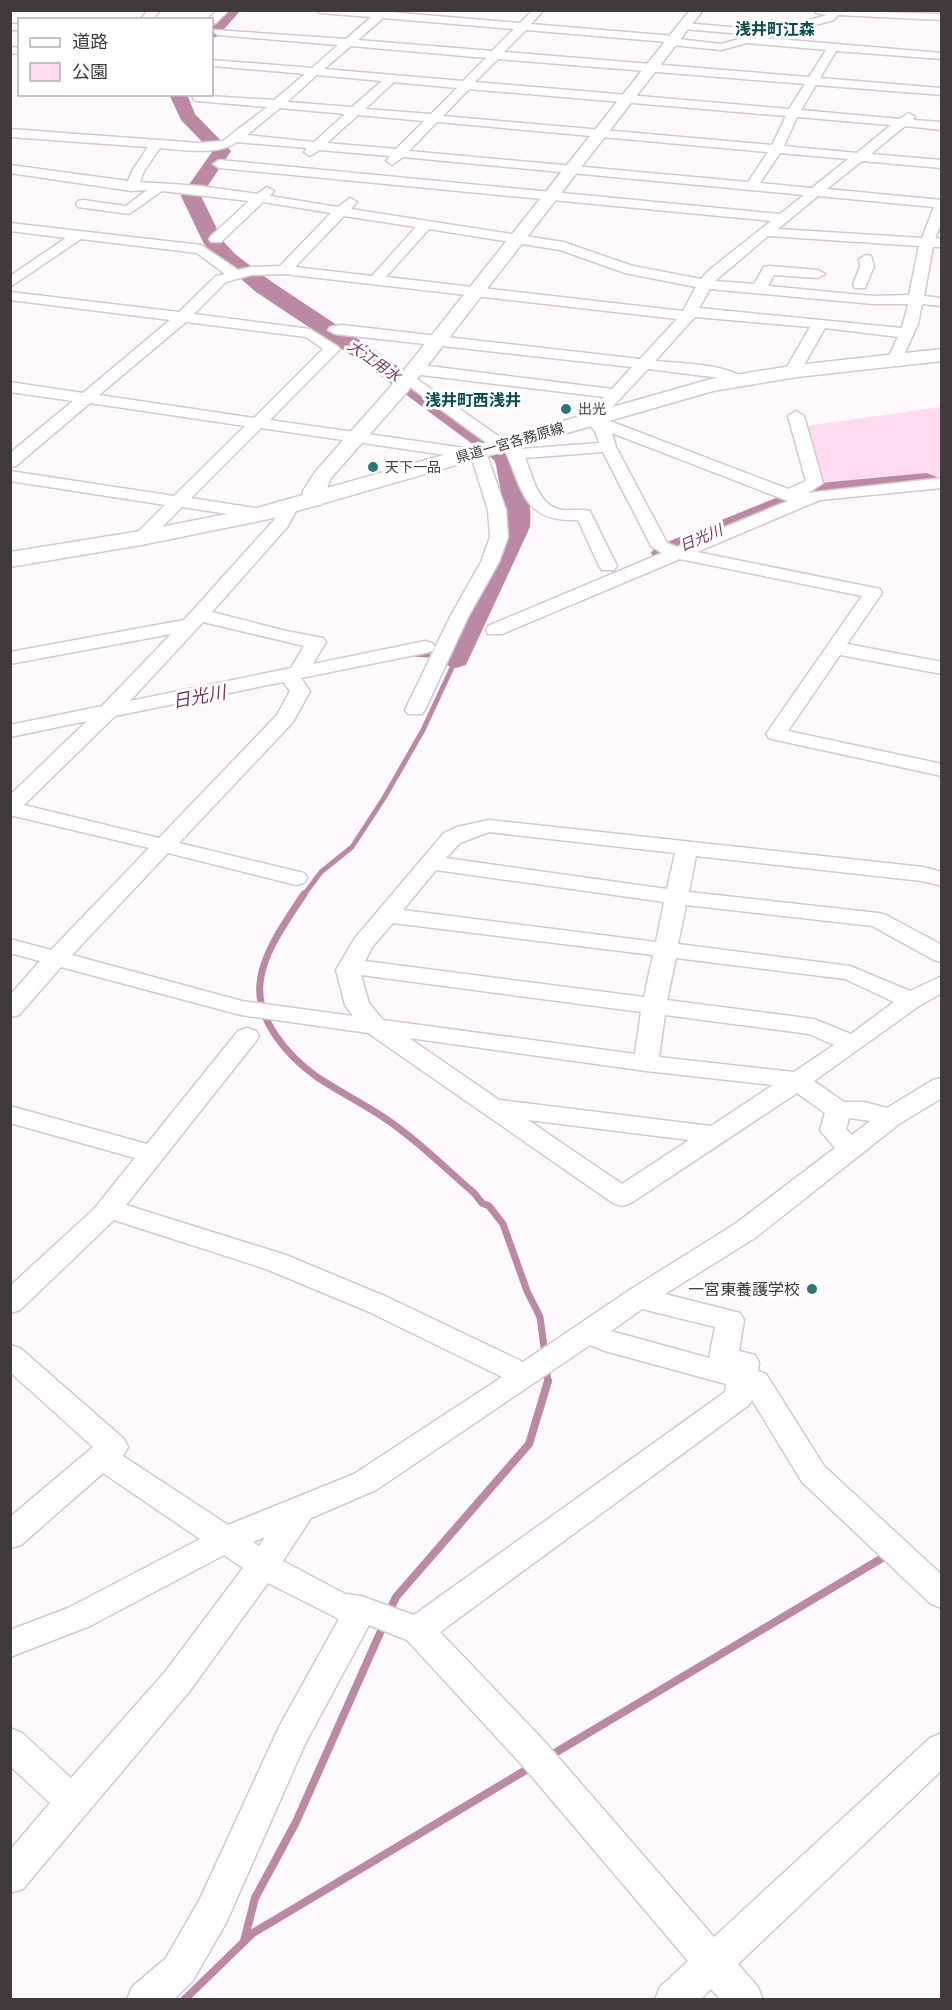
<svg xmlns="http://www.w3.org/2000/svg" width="952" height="2010" font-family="Rubik,'Noto Sans JP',sans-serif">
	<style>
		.green { fill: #fedbee }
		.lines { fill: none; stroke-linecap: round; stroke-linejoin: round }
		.stream-far2 { stroke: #bb89a4; stroke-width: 5 }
		.stream-far1 { stroke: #bb89a4; stroke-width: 7 }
		.stream { stroke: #bb89a4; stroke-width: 8 }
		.river { fill: #bb89a4; fill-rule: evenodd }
		.minor-casing { stroke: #d5c8cf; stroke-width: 3 }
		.tertiary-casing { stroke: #d5c8cf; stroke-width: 3 }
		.secondary-casing { stroke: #d5c8cf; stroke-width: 3 }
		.minor { fill: #fff; fill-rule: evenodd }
		.tertiary { fill: #fff; fill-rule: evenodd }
		.secondary { fill: #fff; fill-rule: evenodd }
		.poi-dot { fill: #2a7575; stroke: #fff; stroke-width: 2 }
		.labels { text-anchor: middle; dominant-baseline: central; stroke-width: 6; stroke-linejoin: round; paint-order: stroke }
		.far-poi-label { font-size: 14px; fill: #3f3a3c; stroke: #fff; text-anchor: start }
		.far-street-label { font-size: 14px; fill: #3f3a3c; stroke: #fff }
		.far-water-label { font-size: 15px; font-style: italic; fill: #77385d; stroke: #fff }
		.far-quarter-label { font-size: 16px; font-weight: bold; fill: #0b4b4b; stroke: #fff }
		.poi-label { font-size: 16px; fill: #3f3a3c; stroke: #fff; text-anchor: end }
		.water-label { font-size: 18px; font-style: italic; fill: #77385d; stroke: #fff }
	</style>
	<rect width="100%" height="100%" fill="#fef9fc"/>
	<!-- green -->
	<path class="green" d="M941,407v71l-117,9 -12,-49 -5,-12z"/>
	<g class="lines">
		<!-- stream-far2 -->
		<g class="stream-far2">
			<path d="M414,654l14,1"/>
			<path d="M303,896l18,-24 31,-25 32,-49 39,-68 33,-71 -8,-1"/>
		</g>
		<!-- stream-far1 -->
		<g class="stream-far1">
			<path d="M304,894c-17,26 -41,58 -44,89 -4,38 29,74 57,94 21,14 45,26 66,40 33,22 61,50 91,76l8,10 7,3 14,18 24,67 13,26 5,37"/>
			<path d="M546,1367l2,15"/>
		</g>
		<!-- stream -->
		<g class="stream">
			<path d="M389,1612l7,-15 133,-153 19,-63"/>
			<path d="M548,1757l341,-203"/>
			<path d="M244,1941l11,-43 41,-76 88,-198"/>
			<path d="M184,2000l69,-67 278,-166"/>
		</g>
		<!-- river -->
		<g class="river">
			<path d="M224,10h17l-23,26 -6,2v-14z"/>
			<path d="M169,94h18l8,20 36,37 -30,45 22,45 12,13 37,28 110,73 131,96c13,20 19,52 17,76l-64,138 -10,3 -10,-3 -5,-6 63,-132 1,-12 -9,-50 -2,-5 -128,-95 -110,-73 -35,-30 -17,-18 -23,-48 31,-44 -31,-32z"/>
			<path d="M926,473l9,3 4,5 -4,5 -112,10 -150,63 -9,2 -9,-2 -4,-6 4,-6 155,-63z"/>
		</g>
		<defs>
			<g id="minor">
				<path d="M148,10h12l-8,10h-12z"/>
				<path d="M217,10h12l-13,13 -4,1v-4h-4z"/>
				<path d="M315,10h76l-2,2 131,11 13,-13h11l-13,14 143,12 5,3 42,5 32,-9 -69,-6 -5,-3 5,-3 70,6 4,1v4l69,-19 -11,-2 -1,-3 127,4v6l-104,-5 -4,5 -68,18 176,15v6l-106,-8 -16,27 122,10v7l-126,-10 -15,25 98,9 10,-6 6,4 -2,3 29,2v8l-37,-4 -34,28 71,6v8l-80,-7 -35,28 115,11v23l-7,15 7,1v8h-9l-9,49 18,2v8l-20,-2 -4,20 -18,39 -5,2 -8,-5 11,-23 -73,-9 -25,44 -8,5 -8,-5 26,-45 -115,-10 -40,44c22,2 76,3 90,19l-2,3 -6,2 -17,-7 -72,-9 -46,49 186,71 18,-8 -18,-65 8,-5 8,5 19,67 -15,10 134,-15v10l-122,12 -123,52 183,37 2,4 -35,51 95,18v12l-102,-19 -52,76 154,33v12l-166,-36 -7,-2 -3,-4 96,-138 -182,-37 -178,75h-14l-2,-4 2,-4 174,-73 -11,-7 -48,-94 -78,6c8,19 13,48 37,52 9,1 19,-1 28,1l27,55 -3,4h-12l-3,-4 -21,-46c-55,2 -55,-29 -73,-70l-10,-1 -97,-71 3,-3h10l93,65h12l5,9 78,-6 -4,-12 -11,-11 20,-23 -191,-23 -5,-2 -3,-3 3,-3 5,-2 199,25 20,-22 -297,-33 -7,-4 2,-3 12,-2 298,34 37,-40 -393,-45 -33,1 -25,7 -32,32 116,15 27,17 3,3 -3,3 -67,68 202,29 6,-2 8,5 20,58 2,27 -9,25 -31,55 -43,93 -3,4h-14l-3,-4 45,-93 31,-55 9,-25 -2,-27 -16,-51 -211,-31 -70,70 76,12 3,4 -3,4 -6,1 -79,-12 -35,35h-12l-3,-4 33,-33 -155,-24v-10l164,25 71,-70 -155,-23 -74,63 -6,1v-14l63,-52 -63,-9v-10l73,11 87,-73 -160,-20v-8l169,20 37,-36 9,-2 -28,-21 -116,-14 -71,48v-11l56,-38 -56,-7v-8l191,22 37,25 13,-3 29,-1 51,-53 -68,-11 -42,40h-10l-2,-3 2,-3 38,-35 -87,-10 -33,23 -51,-7 -2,-3 2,-3 5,-1 43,6 21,-16 -15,1 -122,-18v-8l118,16 4,-10 16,-24 -138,-10v-8l189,14 24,-2 44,-34 -70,-6 -4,-2v-4l81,5 31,-26 -93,-8v-6l100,8 26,-23 -120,-10 -5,-3 1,-2 132,9 25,-22 -51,-4zM383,18l131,11 -22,22 -134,-11zM526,30l141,12 5,3 49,5 26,-7 79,7 -17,27 -305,-25zM351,46l135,12 -23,23 -139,-12zM498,59l307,25 -16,25 -314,-27zM317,75l65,6 -30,26 -65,-5zM394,82l63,6 -26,26 -66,-5zM469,89l317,27 -14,29 -329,-29zM280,108l65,6 -31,28 -67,-7zM358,115l66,6 -28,28 -69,-6zM797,117l94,8 -34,28 -73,-7zM437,122l331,30 -20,30 -339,-31zM237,142l70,6 -3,4 6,4 10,-6 70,6 -4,5 6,4 11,-8 401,38 -24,19 -561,-54 -6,4 6,4 552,53 -63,50 -7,8 -68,-13 -70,-24 -212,-33 6,-7 -7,-4 -12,9 -68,-11 4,-5 -7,-4 -10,7 -57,-8 -60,-4 4,-11 16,-23c24,2 56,8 77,-6zM780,153l68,6 -36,29 -52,-5zM818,196l116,11 -12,31 -144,-9zM344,216l72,11 -44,49 -77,-9zM429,229l131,21 65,23 71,14 -13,24 -297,-34zM768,236l151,10 -10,49 -36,1 -105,-10 6,-11 44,3 7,-4 -7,-4 -49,-4 -5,1 -10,17 -39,-3zM710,289l163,15h35l-6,24 -203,-20zM186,322l120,15 17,12 -69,69 -155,-23zM612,433l176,68 -111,46 -10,-4 -51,-96z"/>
				<rect x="10" y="24" width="10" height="6"/>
				<path d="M10,47l10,1v6l-10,-1z"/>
				<path d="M866,255l5,1 3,10 -9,22h-10l-2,-3 7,-19 -1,-7z"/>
				<path d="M289,502l6,1 3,4 -10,19 -76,86 74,19 37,7 3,4 -13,22 112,-23 7,2 3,4 -3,4 -7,2 -124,25 9,13 -17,31 -114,121 125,30 3,5 -3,5 -8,2 -128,-32 -96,102 170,46 111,15 -8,-11 -9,-35 19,-32 89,-105 13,-6 32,-7 434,47 19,5v14l-20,-5 -226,-25 -7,36 189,21 8,2 56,30v17l-8,-2 -62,-34 -186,-21 -8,39 172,22 60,25 32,-15v17l-23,13 -105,75 30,21h20l23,6 46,-28 9,-2v20l-43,26 -144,114 -90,56 75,19 4,7 -5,31 16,4 4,8 -1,8 8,3 58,92 118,109v33l-11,-4 -129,-122 -50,-82 -3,5 -309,227 106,111 168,194 216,-199 12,-5v37l-204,194 20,23 5,13h-42l-10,-11 -11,11h-45l5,-13 28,-26 -166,-196 -115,-125 -38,-15 -64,119 -79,179 -34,59 -19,18h-46l5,-13 34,-29 34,-59 79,-172 60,-108 -71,-36 -79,109 -166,197 -13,4v-43l40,-47 -40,-37v-38l12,5 49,45 94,-106 78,-104 -19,-13 -134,71 -80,31v-27l58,-22 132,-69 -97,-66 -82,72 -11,3v-31l83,-70 -83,-75v-27l10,3 104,91 4,8 -5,9 105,69 126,-51 148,-97 -135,-66 -101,-42 -152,-49 -94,90 -10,3v-27l84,-77 41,-51 -125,-35v-17l137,38 91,-113 9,-3 9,3 3,5 -3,5 -130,164 160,50 101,42 136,65 105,-71 107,-67 100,-76 -15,-18 5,-17 -28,-20 -166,110 -9,3 -9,-3 -245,-170 -127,-18 -180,-48 -42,48 -9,2v-22l30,-34 -30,-8v-14l41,11 98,-102 -139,-33v-20l77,-74 -77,16v-12l92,-19 69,-72 -161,30v-12l174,-32 90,-100 9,-17zM203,622l101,24 -13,22 -161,33zM283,682l7,9 -13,24 -118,123 -135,-33 91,-89zM489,832l186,21 -8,36 -221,-31 14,-15zM436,870l228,32 -8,40 -253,-32zM393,923l260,32 -9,42 -279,-36 8,-15zM676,958l169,21 49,23 -43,32 -37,-15 -147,-19zM361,975l280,37 -6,42 -252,-34 -14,-17zM665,1015l144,19 25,11 -40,27 -135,-15zM409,1038l237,33 127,14 -62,41 -212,-26zM849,1118l21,3 -18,14 -6,-6zM528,1120l161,20 -67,44zM642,1309l73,18 -6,31 -98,-27zM590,1345l15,6 121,33 -1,8 -311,223 -53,-19 -16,-2 -62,-33 28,-43 65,-28zM265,1537l-6,9 -6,-4z"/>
			</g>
			<path id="tertiary" d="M690,10h13l-296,382 -76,86 -10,27 -8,1 -8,-1 -3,-5 1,-9 12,-19 78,-88z"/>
			<path id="secondary" d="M942,349v12l-145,16 -84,14 -444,128 -128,26 -131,22v-15l131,-21 116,-23 454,-129 86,-14z"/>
		</defs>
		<!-- minor casing -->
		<use href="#minor" class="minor-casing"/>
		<!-- tertiary casing -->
		<use href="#tertiary" class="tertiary-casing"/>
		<!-- secondary casing -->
		<use href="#secondary" class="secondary-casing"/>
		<!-- minor -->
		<use href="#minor" class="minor"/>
		<!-- tertiary -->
		<use href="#tertiary" class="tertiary"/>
		<!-- secondary -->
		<use href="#secondary" class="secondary"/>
	</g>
	<!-- markers -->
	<g class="poi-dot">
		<circle cx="566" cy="409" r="6"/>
		<circle cx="373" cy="467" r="6"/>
		<circle cx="812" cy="1289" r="6"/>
	</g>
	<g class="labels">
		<!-- far-poi labels -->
		<g class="far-poi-label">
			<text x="578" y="409">出光</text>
			<text x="385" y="467">天下一品</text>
		</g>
		<!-- far-street labels -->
		<g class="far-street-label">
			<text transform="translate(510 443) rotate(-16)">県道一宮各務原線</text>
		</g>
		<!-- far-water labels -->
		<g class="far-water-label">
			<text transform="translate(374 361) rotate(35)">大江用水</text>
			<text transform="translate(701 538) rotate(-23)">日光川</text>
		</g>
		<!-- far-quarter labels -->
		<g class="far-quarter-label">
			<text x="775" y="29">浅井町江森</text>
			<text x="473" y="400">浅井町西浅井</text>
		</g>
		<!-- poi labels -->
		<g class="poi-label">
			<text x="800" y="1289">一宮東養護学校</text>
		</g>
		<!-- water labels -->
		<g class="water-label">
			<text transform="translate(199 697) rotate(-11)">日光川</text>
		</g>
	</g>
	<!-- border -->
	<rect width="952" height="2010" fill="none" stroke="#3f3a3c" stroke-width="24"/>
	<!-- legend -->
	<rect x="18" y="18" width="195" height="78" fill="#ffffff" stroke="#b2b0b1" stroke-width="1.5"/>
	<rect x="30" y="38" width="30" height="9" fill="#ffffff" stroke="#b2b0b1" stroke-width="1.5"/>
	<text x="72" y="48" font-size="18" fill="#3f3a3c">道路</text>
	<rect x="30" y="63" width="30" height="18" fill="#fedbee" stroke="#b2b0b1" stroke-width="1.5"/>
	<text x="72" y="78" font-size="18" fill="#3f3a3c">公園</text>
</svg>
